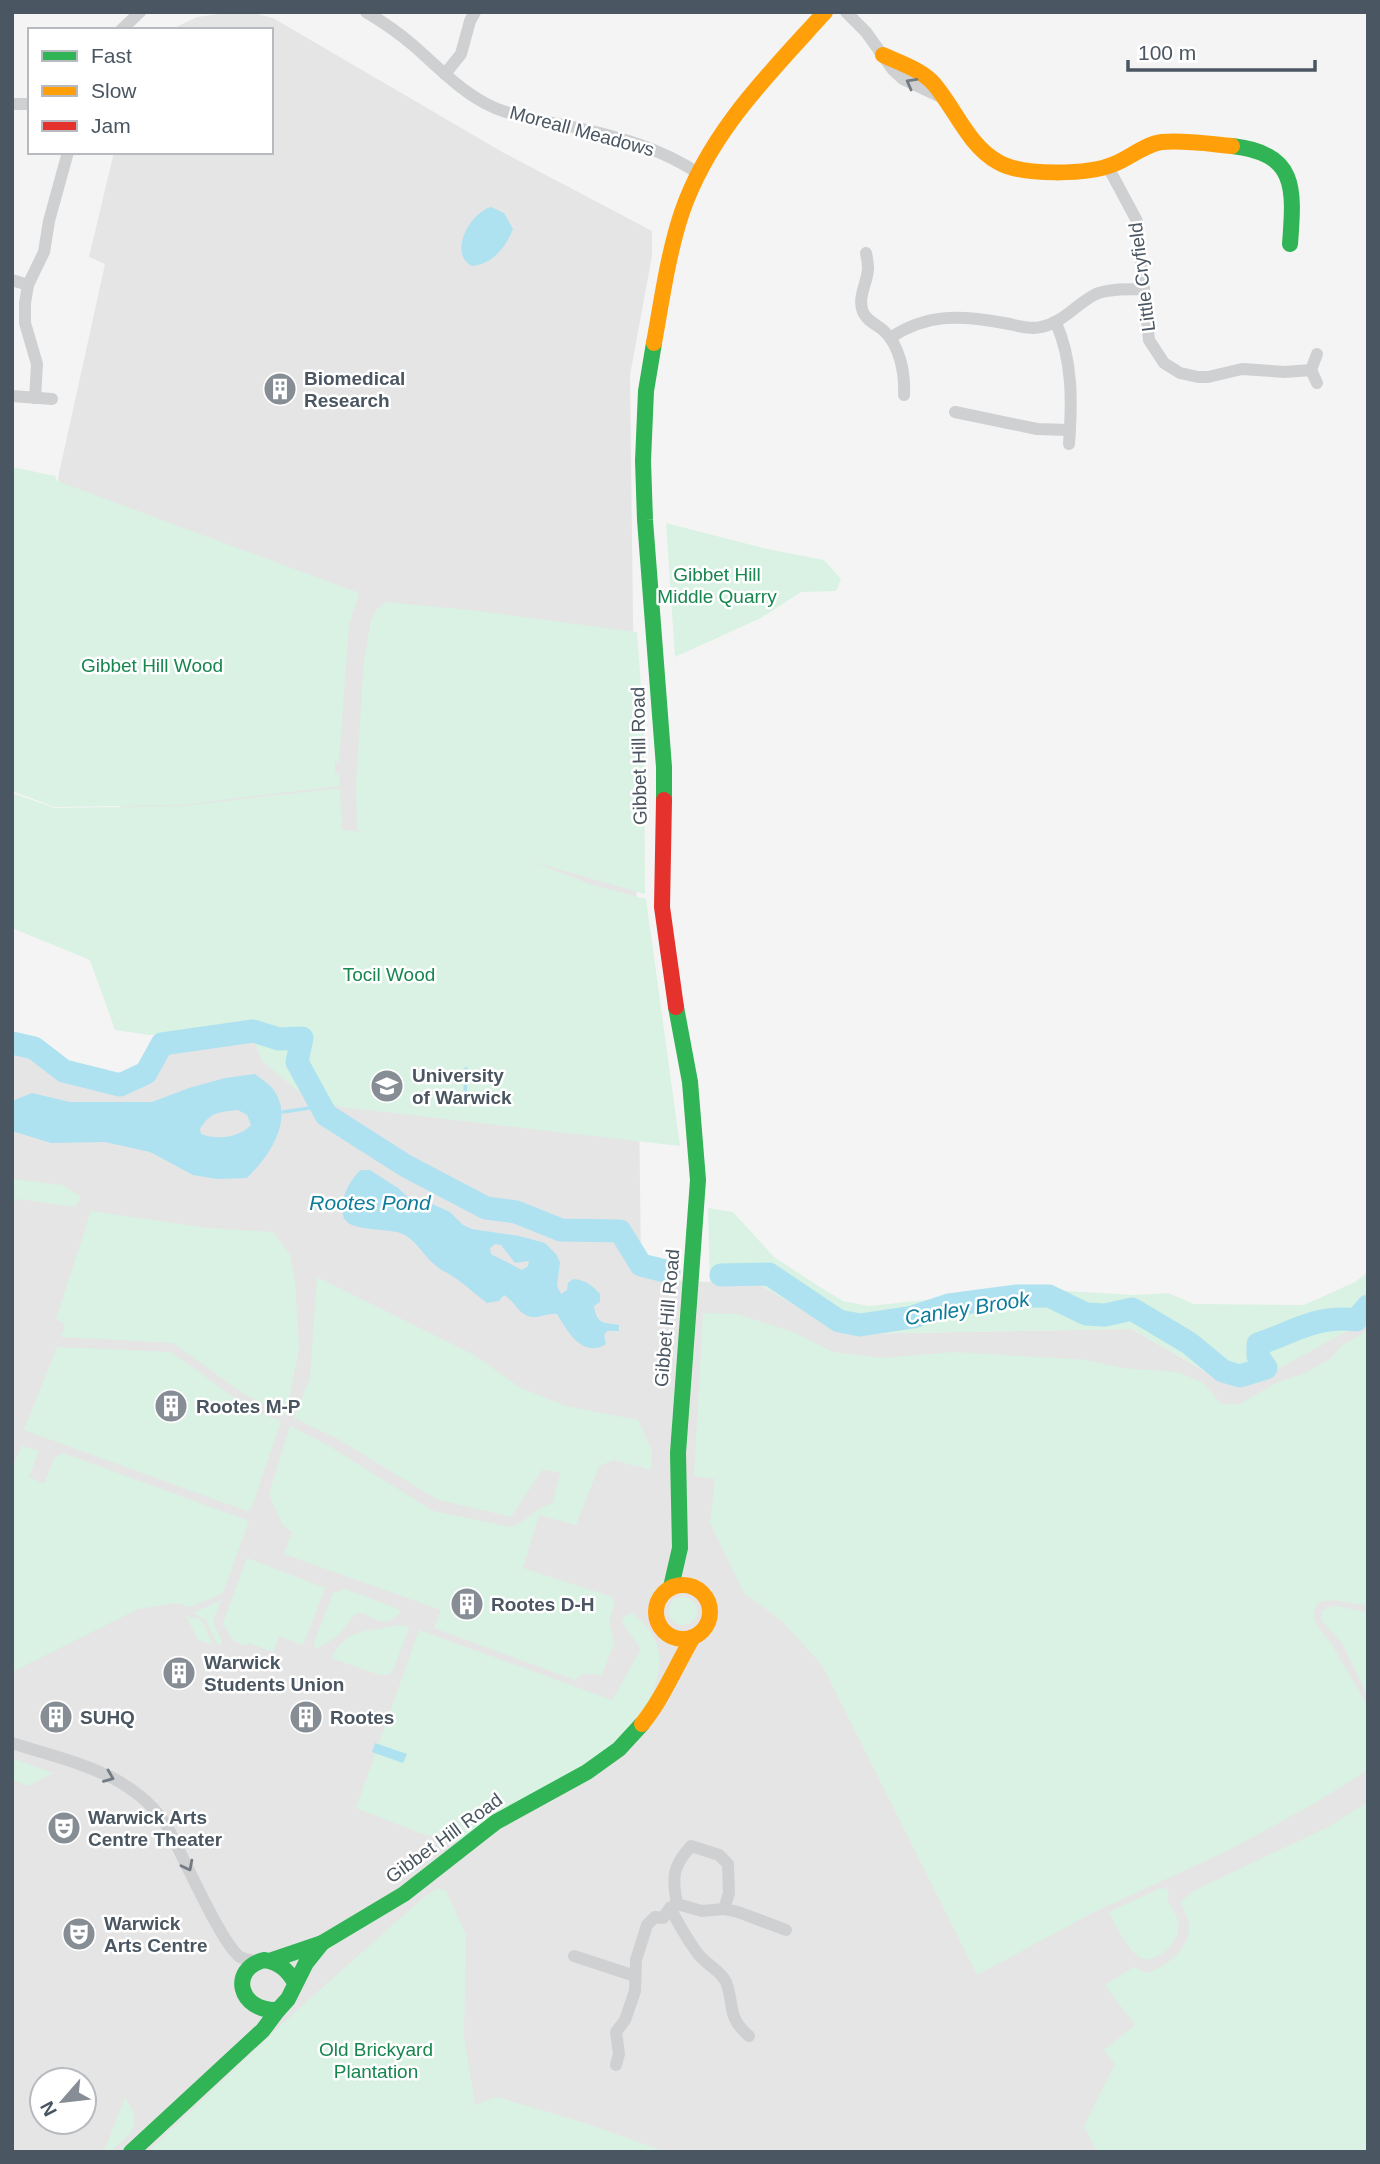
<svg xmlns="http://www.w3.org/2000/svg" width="1380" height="2164" font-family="Helvetica,sans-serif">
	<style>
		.education { fill: #e6e5e6; fill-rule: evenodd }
		.green { fill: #d9f2e3 }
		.water { fill: #aee2f0; fill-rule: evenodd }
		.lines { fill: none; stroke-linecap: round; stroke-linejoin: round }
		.stream { stroke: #aee2f0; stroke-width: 3.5 }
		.river { stroke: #aee2f0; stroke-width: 23 }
		.street { stroke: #ced0d2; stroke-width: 12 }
		.fast { stroke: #30b455; stroke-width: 16 }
		.slow { stroke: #ff9f0a; stroke-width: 16 }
		.jam { stroke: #e5322d; stroke-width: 16 }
		.oneway { stroke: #727b83 }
		.labels { text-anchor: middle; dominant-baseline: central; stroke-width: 5; stroke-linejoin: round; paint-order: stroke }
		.street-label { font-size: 19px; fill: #4a5661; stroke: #fff }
		.poi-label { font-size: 19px; font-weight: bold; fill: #4a5661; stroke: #fff; text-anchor: start }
		.park-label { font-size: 19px; fill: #17864f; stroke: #fff }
		.water-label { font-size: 21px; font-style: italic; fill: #0c7c9b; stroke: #fff }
	</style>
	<rect width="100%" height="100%" fill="#f4f4f4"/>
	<!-- education -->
	<path class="education" d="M233,12h17l23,6 231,135 148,78v25l-22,119 11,889 25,16 92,4 88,50 286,-5 86,50 142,-55 8,-9v837h-1356v-1101l17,4 37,24 56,14 37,-20 8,-24 -109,-571 47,-214 -16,-7 25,-105h157v-122h-101l27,-13zM42,2080h42v42h-42z"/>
	<!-- green -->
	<g class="green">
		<path d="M12,467l43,9 2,5 302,112 -10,32 -10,136 -4,1v11l5,3 -1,10 -158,19 -126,2 -43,-16z"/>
		<path d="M666,523l101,26 57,11 17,19 -5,12 -35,1 -40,26 -86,39z"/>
		<path d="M385,602l86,8 166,22 7,96 1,166 -112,-32 59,23 54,14 34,247 -339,-39 -43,-16 -36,-30 -13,-33 -52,1 -47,6 -35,-5 -25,-70 -78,-32v-135l43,15 126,-2 159,-18 2,42 22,2 -7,-2 -1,-47 8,-122 7,-41 6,-11z"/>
		<path d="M12,1179l51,6 18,12 -6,10 -57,-8 -6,5z"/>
		<path d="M708,1208l25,4 41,45 46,30 23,14 26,5 164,-17 101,6 34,-2 26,11 110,1 51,-23 13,-10v25l-10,8 2,19 -88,48 -29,12 -25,-5 -86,-50 -286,5 -88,-50 -48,-2z"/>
		<path d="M91,1211l117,17 65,4 17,23 5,26 4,68 -13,66 -42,-21 -71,-51 -112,-6 4,-13 -9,-5z"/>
		<path d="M317,1277l155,77 49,34 45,18 72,14 14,31 -1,19 -37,-10 -15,6 -23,59 -37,-10 -16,53 89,29 2,8 -5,16 5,22 -12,32 -19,-1 -8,6 -141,-52 7,-18 -157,-56 8,-22 -10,-8 -13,-30 21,-68 34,17 109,68 78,16c16,-5 24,-19 42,-24l7,-31 -18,-2 -31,47 -75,-18 -98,-60 -44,-21 16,-40z"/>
		<path d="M703,1313l34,1 59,19 37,19 49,6 72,-6 132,8 37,8 55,4 25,11 18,21h19l34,-20 33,-12 23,-13 13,-14 25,-15v275c-12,0 -46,-11 -52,1 -9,16 11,30 18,42 7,14 31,50 34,62 3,14 0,45 0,60l-55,34 -86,47 -135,62 -115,62 -155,-310 -40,-44 -38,-28 -34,-70 5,-44 -21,-3z"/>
		<path d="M57,1347l114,5 69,50 14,9 27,10 -30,88 -4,2 -223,-81z"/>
		<path d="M22,1446l17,5 -10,26 15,7 11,-27 8,-4 186,68 -26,72 -32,14 -16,-4 -37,6 -126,63v-204z"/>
		<path d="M247,1558l78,30 -22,57 -24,-9 -6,16 -24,-9 -2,3 -14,-5 -10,-18z"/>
		<path d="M345,1589l56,21c-9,16 -23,13 -37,3l-9,1 -17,22 -22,13 -2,-6 19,-50z"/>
		<circle cx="683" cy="1611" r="14"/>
		<path d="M221,1600l-8,21 9,21 -1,3h-3l-13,-26 -12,-6z"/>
		<path d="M1332,1606c12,0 23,5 36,6v84l-26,-53 -21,-23 1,-9z"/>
		<path d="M631,1613c19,13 31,31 28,55 -7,62 -75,98 -123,127 -27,15 -53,31 -79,47l-37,-9 -64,-25 63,-178 193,70 28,-49 -1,-5 -17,-24 3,-6z"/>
		<path d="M186,1616l16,4 11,25 -15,-5z"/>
		<path d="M399,1625l10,2 -15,41 -4,6 -10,1 -49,-17c18,-33 38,-25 68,-33z"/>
		<path d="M12,1758l41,15 -25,13 -16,-7z"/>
		<path d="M1368,1802v350h-271l-13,-26 31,-62 -11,-14 31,-25 -30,-40 29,-18 13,6c18,-5 41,-23 42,-44 1,-9 -5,-18 -9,-27l15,-12 133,-63z"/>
		<path d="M438,1888l8,3 20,44 -2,101 11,69 22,-8 91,27 78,28h-518l146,-139 130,-116z"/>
		<path d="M1161,1888l6,1 2,5 -2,6c6,10 13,19 11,30 -1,15 -25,36 -39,27 -9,-5 -26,-35 -30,-45z"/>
		<path d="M125,2097c19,30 8,34 -15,55h-6z"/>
	</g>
	<!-- water -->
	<g class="water">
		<path d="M491,207l13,6 9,16c-7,18 -20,35 -41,37 -25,-13 -1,-54 19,-59z"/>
		<path d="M255,1074c5,4 13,9 18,15 22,29 -3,67 -26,89l-30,1 -24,-4 -43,-23 -45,-10 -54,1 -39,-12v-30l20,-8 38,9h82l37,-14 36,-10zM238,1110l9,5 4,10c-12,13 -34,15 -50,9l-1,-5c10,-17 19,-17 38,-19z"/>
		<path d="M361,1170h9l28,18 14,13 18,2 20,9 13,13 9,4 47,7 26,7 11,11 4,8 -3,24 4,8 6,-4 1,-7 5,-4c12,1 19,6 27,15v8l-6,4c3,19 9,16 25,19v6h-12l-3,4 2,9c-23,15 -39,-13 -49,-30 -9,-1 -17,4 -25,3 -14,-2 -17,-16 -28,-22l-5,6 -12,2c-10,-7 -19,-16 -29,-23 -7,-6 -17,-9 -23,-15 -11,-9 -18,-23 -30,-30 -14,-8 -54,-2 -61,-17 -7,-15 6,-39 17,-48zM495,1244l6,1 14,18 14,-2 -1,5 -6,4 -31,-16 -1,-6z"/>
		<path d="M375,1743l32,11 -4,9 -31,-11z"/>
	</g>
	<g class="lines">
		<!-- stream -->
		<g class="stream">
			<path d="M465,1096l1,-27"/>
			<path d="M283,1112l39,-6"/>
		</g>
		<!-- river -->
		<g class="river">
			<path d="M12,1043l22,5 30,23 56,14 26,-12 16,-29 91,-13 26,8 23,-1 -5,24 29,53 80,51 80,42 30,4 45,18 59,1 21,34 28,7"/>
			<path d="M721,1275l48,-1 70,47 21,4 53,-8 36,-12 68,-9h32l37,18 19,1 27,-6 57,34 34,28 17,5 26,-8 -8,-12v-12c34,-11 60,-30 98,-24l12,-14"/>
		</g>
		<!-- street -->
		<g class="street">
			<path d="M366,12c17,10 33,21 48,34 25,22 50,49 81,62 27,11 55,14 83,20 43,9 83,21 120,45"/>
			<path d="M846,12l20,20 27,38 10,9 38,18"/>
			<path d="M121,30l19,-18"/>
			<path d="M445,74l16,-20 9,-33 5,-9"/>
			<path d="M12,104h18"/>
			<path d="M1108,167l29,54 12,119 15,23 16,10 18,4h10l34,-8 43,3 26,-2 6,13"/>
			<path d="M866,253c1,5 2,11 2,16 -1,15 -11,29 -5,43 4,9 13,12 20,18 17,15 22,43 21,65"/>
			<path d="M12,280l16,5"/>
			<path d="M1056,323c17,38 16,80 13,121"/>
			<path d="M890,338c37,-25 71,-23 114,-15 12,2 25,7 37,4 22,-4 35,-23 55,-33 14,-6 33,-4 48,-5"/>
			<path d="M1311,370l6,-16"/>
			<path d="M12,396l40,3"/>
			<path d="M35,398l2,-34 -12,-41v-20l3,-18 16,-33 5,-31 19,-69"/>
			<path d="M955,412l82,17 33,1"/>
			<path d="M12,1743c58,19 120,29 155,83 13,24 55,119 73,131 7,4 14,4 22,4"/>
			<path d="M677,1904c-5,-26 -5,-37 14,-58l28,9 9,9 1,29 -5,16"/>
			<path d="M574,1956l61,20"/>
			<path d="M749,2036c-23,-20 -14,-30 -23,-54 -5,-11 -20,-18 -27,-27 -12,-15 -20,-31 -29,-47l7,-4 25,7 22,-2 14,3 48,18"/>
			<path d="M616,2065l3,-11 -3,-22 9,-12 10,-29 1,-31 11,-35 8,-8 8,1 7,-10"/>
		</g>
		<!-- fast -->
		<g class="fast">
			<path d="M1232,146c66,7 62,44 58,98"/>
			<path d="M654,343l-8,48 -3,70 2,59 19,247v33"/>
			<path d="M671,1587l9,-39 -2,-95 20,-273 -8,-98 -14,-75"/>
			<path d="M272,1960l50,-17 82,-49 92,-72 91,-50 32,-23 23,-25"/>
			<path d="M295,1983c-7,-13 -16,-21 -31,-23 -35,9 -26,52 14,50l10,-11 18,-36 16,-20"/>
			<path d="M131,2152l132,-122 15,-20"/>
		</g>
		<!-- slow -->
		<g class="slow">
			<path d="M883,55c17,8 39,15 51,29 22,26 34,61 64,78 24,14 90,13 116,2 16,-6 31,-20 48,-22 22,-2 48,2 70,4"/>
			<path d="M654,343c8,-44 14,-89 28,-131 28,-81 88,-139 143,-200"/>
			<circle cx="683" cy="1612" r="27"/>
			<path d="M642,1724c21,-26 34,-58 51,-87"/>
		</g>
		<!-- jam -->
		<path class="jam" d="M664,800l-2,107 14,100"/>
	</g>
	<!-- one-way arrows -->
	<defs><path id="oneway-chevron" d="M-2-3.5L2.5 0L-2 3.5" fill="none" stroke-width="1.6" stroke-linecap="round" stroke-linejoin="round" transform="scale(1.75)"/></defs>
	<g class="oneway">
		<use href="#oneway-chevron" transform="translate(911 83) rotate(-151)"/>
		<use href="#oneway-chevron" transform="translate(109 1777) rotate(22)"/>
		<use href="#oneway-chevron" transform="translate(188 1866) rotate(63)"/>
	</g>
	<!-- icons -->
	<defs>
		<symbol id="building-disc" viewBox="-11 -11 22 22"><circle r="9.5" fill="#868d94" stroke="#fff"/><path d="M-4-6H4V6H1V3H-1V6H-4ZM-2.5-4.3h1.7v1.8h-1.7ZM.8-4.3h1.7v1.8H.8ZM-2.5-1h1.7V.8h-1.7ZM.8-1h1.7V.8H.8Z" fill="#fff"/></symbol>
		<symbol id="university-disc" viewBox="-11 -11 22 22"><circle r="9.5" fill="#868d94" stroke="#fff"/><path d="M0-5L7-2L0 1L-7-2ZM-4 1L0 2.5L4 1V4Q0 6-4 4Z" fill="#fff"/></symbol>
		<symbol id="theatre-disc" viewBox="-11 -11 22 22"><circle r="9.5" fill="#868d94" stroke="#fff"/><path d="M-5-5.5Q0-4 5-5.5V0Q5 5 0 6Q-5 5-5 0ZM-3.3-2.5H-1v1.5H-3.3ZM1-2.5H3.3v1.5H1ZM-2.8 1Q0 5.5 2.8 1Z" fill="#fff"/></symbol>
	</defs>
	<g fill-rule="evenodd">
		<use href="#building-disc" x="261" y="370" width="38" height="38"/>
		<use href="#university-disc" x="368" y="1067" width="38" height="38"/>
		<use href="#building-disc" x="152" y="1387" width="38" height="38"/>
		<use href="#building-disc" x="448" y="1585" width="38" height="38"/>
		<use href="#building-disc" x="160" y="1654" width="38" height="38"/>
		<use href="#building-disc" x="37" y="1698" width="38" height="38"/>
		<use href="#building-disc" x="287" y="1698" width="38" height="38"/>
		<use href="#theatre-disc" x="45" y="1809" width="38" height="38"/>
		<use href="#theatre-disc" x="60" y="1915" width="38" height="38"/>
	</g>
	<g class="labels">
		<!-- street labels -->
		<g class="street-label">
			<text transform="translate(582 131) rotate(15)">Moreall Meadows</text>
			<text transform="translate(1142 277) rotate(-97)">Little Cryfield</text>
			<text transform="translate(639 756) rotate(-91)">Gibbet Hill Road</text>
			<text transform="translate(667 1318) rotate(-85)">Gibbet Hill Road</text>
			<text transform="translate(444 1838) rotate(-36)">Gibbet Hill Road</text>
		</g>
		<!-- poi labels -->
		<g class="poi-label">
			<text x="304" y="378">Biomedical<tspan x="304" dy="22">Research</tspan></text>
			<text x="412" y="1075">University<tspan x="412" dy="22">of Warwick</tspan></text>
			<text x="196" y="1406">Rootes M-P</text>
			<text x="491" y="1604">Rootes D-H</text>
			<text x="204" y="1662">Warwick<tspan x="204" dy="22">Students Union</tspan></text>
			<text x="80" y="1717">SUHQ</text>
			<text x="330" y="1717">Rootes</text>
			<text x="88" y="1817">Warwick Arts<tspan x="88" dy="22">Centre Theater</tspan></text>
			<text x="104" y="1923">Warwick<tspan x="104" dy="22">Arts Centre</tspan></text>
		</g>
		<!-- park labels -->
		<g class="park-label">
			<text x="717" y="574">Gibbet Hill<tspan x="717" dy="22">Middle Quarry</tspan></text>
			<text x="152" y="665">Gibbet Hill Wood</text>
			<text x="389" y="974">Tocil Wood</text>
			<text x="376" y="2049">Old Brickyard<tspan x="376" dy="22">Plantation</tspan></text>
		</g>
		<!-- water labels -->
		<g class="water-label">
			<text x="370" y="1202">Rootes Pond</text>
			<text transform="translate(967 1308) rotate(-9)">Canley Brook</text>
		</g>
	</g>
	<!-- border -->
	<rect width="1380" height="2164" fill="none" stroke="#4a5661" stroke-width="28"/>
	<!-- legend -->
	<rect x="28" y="28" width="245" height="126" fill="#ffffff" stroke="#b7bbc0" stroke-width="2"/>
	<rect x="42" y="51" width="35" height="10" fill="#30b455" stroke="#b7bbc0" stroke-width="2"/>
	<text x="91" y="63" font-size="21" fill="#4a5661">Fast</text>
	<rect x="42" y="86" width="35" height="10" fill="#ff9f0a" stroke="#b7bbc0" stroke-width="2"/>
	<text x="91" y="98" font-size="21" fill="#4a5661">Slow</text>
	<rect x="42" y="121" width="35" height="10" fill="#e5322d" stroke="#b7bbc0" stroke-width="2"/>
	<text x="91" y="133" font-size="21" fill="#4a5661">Jam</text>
	<!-- north arrow -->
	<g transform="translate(63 2101) rotate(242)"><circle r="33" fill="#ffffff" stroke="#b7bbc0" stroke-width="2"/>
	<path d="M0-5L12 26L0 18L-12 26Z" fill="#868d94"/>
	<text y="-10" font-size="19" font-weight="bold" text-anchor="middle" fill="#4a5661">N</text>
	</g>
	<!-- scale -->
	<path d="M1128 60v10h187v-10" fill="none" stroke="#4a5661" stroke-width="3.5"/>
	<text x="1138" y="60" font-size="21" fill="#4a5661" stroke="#ffffff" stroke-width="5" paint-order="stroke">100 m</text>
</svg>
